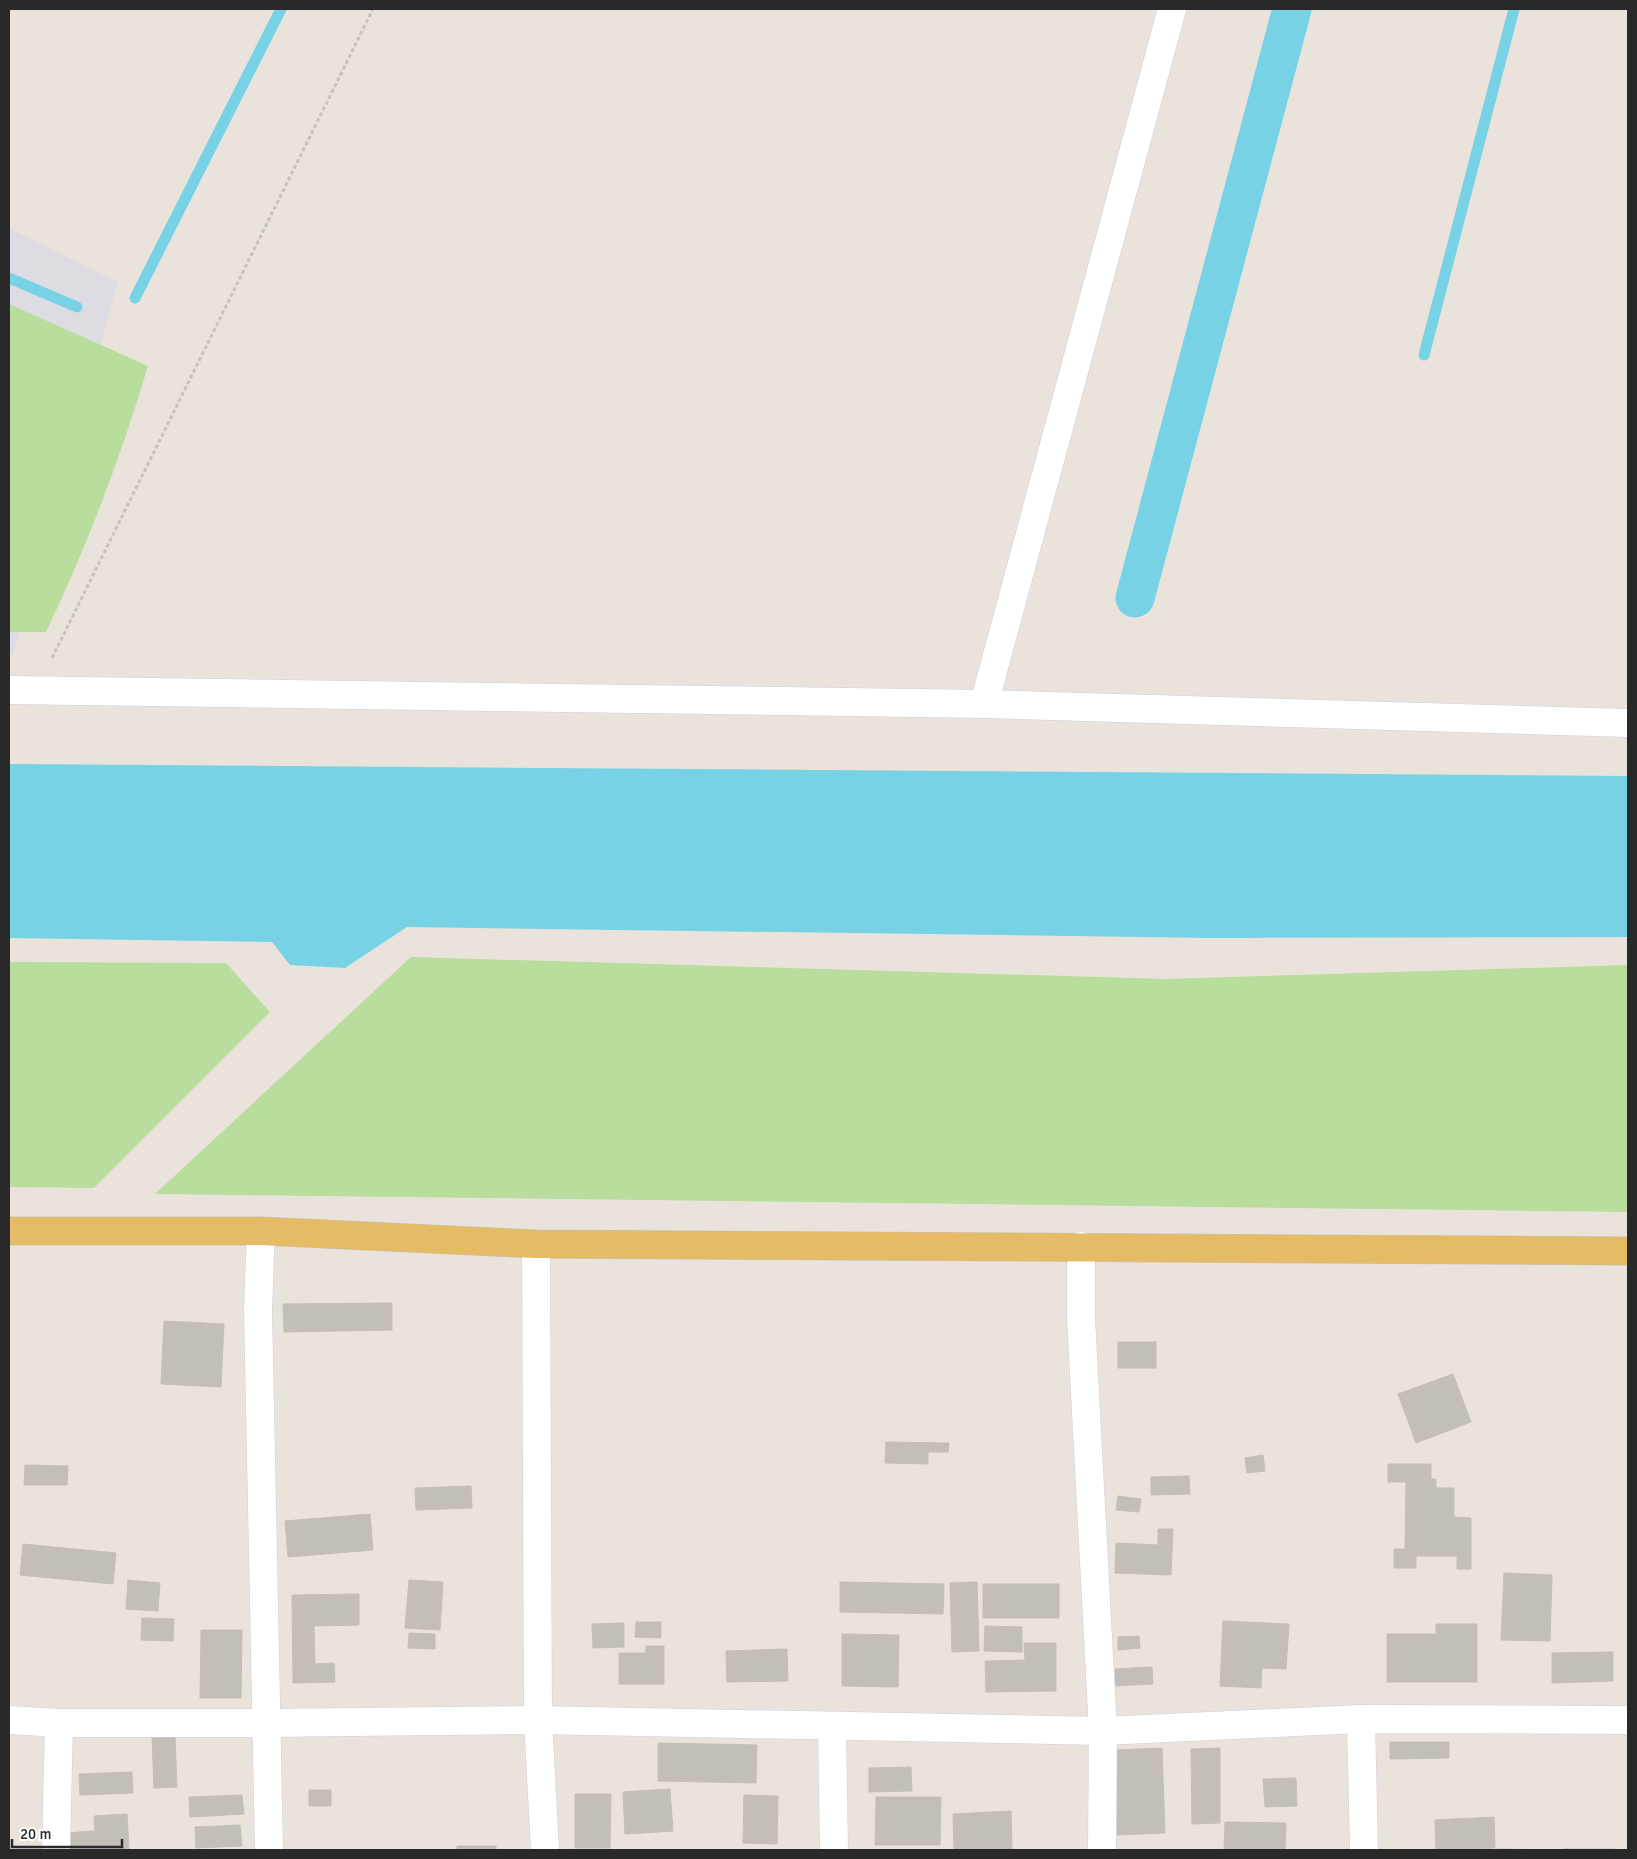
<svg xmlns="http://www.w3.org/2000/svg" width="1637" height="1859" font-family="Signika,sans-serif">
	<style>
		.industrial { fill: #dddce3 }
		.green { fill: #b9dd9c }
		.water { fill: #77d2e5 }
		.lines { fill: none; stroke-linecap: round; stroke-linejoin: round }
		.stream { stroke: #77d2e5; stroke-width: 11 }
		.canal { stroke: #77d2e5; stroke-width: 39 }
		.building { fill: #c3beb8; stroke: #c5beb6 }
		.minor-casing { stroke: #cacfda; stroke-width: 29 }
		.major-casing { stroke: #c3c3c3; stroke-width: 29 }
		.path { stroke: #c3c3c3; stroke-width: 3; stroke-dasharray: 4 2.5; stroke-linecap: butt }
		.minor { stroke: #fff; stroke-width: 28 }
		.major { stroke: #e5bb66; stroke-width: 28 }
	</style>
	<rect width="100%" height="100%" fill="#eae3dc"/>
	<!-- industrial -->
	<path class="industrial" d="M9,228l109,54 -105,373h-4z"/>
	<!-- green -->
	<g class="green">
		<path d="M9,304l139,62c-27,91 -61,180 -102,266h-37z"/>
		<path d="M411,957l756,22 461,-14v247l-1473,-18z"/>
		<path d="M9,962l217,1 44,49 -176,176 -85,-1z"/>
	</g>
	<!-- water -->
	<path class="water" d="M9,764l1619,12v161l-417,1 -804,-11 -62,41 -55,-3 -18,-23 -263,-4z"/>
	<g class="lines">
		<!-- stream -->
		<g class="stream">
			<path d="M9,278l68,29"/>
			<path d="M135,298l146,-289"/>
			<path d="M1424,355l90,-346"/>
		</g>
		<!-- canal -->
		<path class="canal" d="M1135,598l157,-589"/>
	</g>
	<!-- building -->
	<g class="building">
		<path d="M392,1303v27l-108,2 -1,-28z"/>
		<path d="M164,1321l60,3 -3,63 -60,-3z"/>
		<rect x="1118" y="1342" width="38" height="26"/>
		<path d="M1453,1374l18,48 -55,21 -18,-49z"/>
		<path d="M886,1442l63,1 -1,9h-20v12l-43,-1z"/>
		<path d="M1263,1455l2,16 -18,2 -2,-15z"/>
		<path d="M1388,1464h43v15h5v9h18v29l17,1v51h-14v-13h-41v12h-22v-19h11l1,-67h-18z"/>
		<path d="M25,1465l43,1 -1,19h-43z"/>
		<path d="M1189,1476l1,18 -39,1v-18z"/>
		<path d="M471,1486l1,22 -56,2 -1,-22z"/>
		<path d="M1118,1496l23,3 -2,13 -23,-2z"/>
		<path d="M370,1514l3,36 -85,7 -3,-36z"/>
		<path d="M1158,1529h15l-2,46 -56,-2 1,-30 42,2z"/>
		<path d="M23,1544l93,9 -3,31 -93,-9z"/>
		<path d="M1504,1573l48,2 -2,66 -49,-1z"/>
		<path d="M128,1580l32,3 -2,28 -32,-2z"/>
		<path d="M409,1580l34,2 -3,48 -35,-2z"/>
		<path d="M840,1582l104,2 -1,30 -103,-2z"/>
		<path d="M977,1582l2,69 -27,1 -2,-69z"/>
		<rect x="983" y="1584" width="76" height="34"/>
		<path d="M359,1594v31l-45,1 1,38 19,-1 1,19 -42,1 -1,-88z"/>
		<path d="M142,1618l32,1 -1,22 -32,-1z"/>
		<path d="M1223,1621l66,3 -3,45 -24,-1 -1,20 -41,-2z"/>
		<path d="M636,1622h25v16l-26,-1z"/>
		<path d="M624,1623v24l-31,1 -1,-24z"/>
		<path d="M1436,1624h41v58h-90v-48h49z"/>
		<path d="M985,1626l37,1v25l-38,-1z"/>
		<path d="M201,1630h41l-1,68h-41z"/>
		<path d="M409,1633l26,1v15l-27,-1z"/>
		<path d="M842,1634l57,1 -1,52 -56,-1z"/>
		<path d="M1139,1636l1,12 -22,2v-13z"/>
		<path d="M1024,1643h32v48l-70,1 -1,-31 40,-1z"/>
		<path d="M646,1646h18v38h-45v-31h27z"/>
		<path d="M787,1649l1,32 -61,1 -1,-31z"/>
		<path d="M1613,1652v29l-61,2v-30z"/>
		<path d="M1152,1667l1,17 -37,2 -1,-17z"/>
		<path d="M175,1737l2,50 -23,1 -2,-50z"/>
		<path d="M1390,1742h59v16l-59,1z"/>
		<path d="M658,1743l99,2 -1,38 -98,-2z"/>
		<path d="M1162,1748l3,85 -48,2 -3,-85z"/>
		<path d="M1220,1748v75l-28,1 -1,-75z"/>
		<path d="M911,1767l1,24 -43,1v-24z"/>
		<path d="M132,1772l1,21 -53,2 -1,-21z"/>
		<path d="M1296,1778l1,28 -32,1 -2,-28z"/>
		<path d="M670,1789l3,42 -48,3 -2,-42z"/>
		<rect x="309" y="1790" width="22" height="16"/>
		<path d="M575,1794h36l-1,54h-35z"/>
		<path d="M242,1795l2,19 -54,3 -1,-20z"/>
		<path d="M744,1795l34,1 -1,48 -34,-1z"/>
		<path d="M876,1797h65l-1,48h-65z"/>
		<path d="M1011,1811l1,39h-58l-1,-36z"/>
		<path d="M127,1814l2,36h-64v-17l30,-2 -1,-15z"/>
		<path d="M1494,1817l1,31 -59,2 -1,-30z"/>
		<path d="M1225,1822l61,1 -1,27h-61z"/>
		<path d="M240,1825l2,21 -46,2 -1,-21z"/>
		<rect x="457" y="1846" width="39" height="4"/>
		<path d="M1498,1849l58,1h-58z"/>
		<rect x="1564" y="1849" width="50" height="1"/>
	</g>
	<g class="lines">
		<defs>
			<g id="minor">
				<path d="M9,690l975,14 644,19"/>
				<path d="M984,704l188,-695"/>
				<path d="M261,1231l-3,78 11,541"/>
				<path d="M536,1244l2,476 7,130"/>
				<path d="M1081,1246v72l22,413 -1,119"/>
				<path d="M1361,1719l3,131"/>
				<path d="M9,1720l50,3h206l273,-3 565,11 258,-12 267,1"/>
				<path d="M832,1727l2,123"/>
				<path d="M56,1850l3,-127"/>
			</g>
			<path id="major" d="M9,1231h252l275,13 1092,7"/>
		</defs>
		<!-- minor casing -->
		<use href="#minor" class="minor-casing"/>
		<!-- major casing -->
		<use href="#major" class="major-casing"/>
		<!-- path -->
		<path class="path" d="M52,658l321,-649"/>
		<!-- minor -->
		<use href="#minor" class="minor"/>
		<!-- major -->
		<use href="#major" class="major"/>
	</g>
	<!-- border -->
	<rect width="1637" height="1859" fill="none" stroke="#292929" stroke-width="20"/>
	<!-- scale -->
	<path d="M12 1839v8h110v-8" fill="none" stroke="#292929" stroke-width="2.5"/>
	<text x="20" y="1839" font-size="15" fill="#292929" stroke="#ffffff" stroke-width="4" paint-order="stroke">20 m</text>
</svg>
